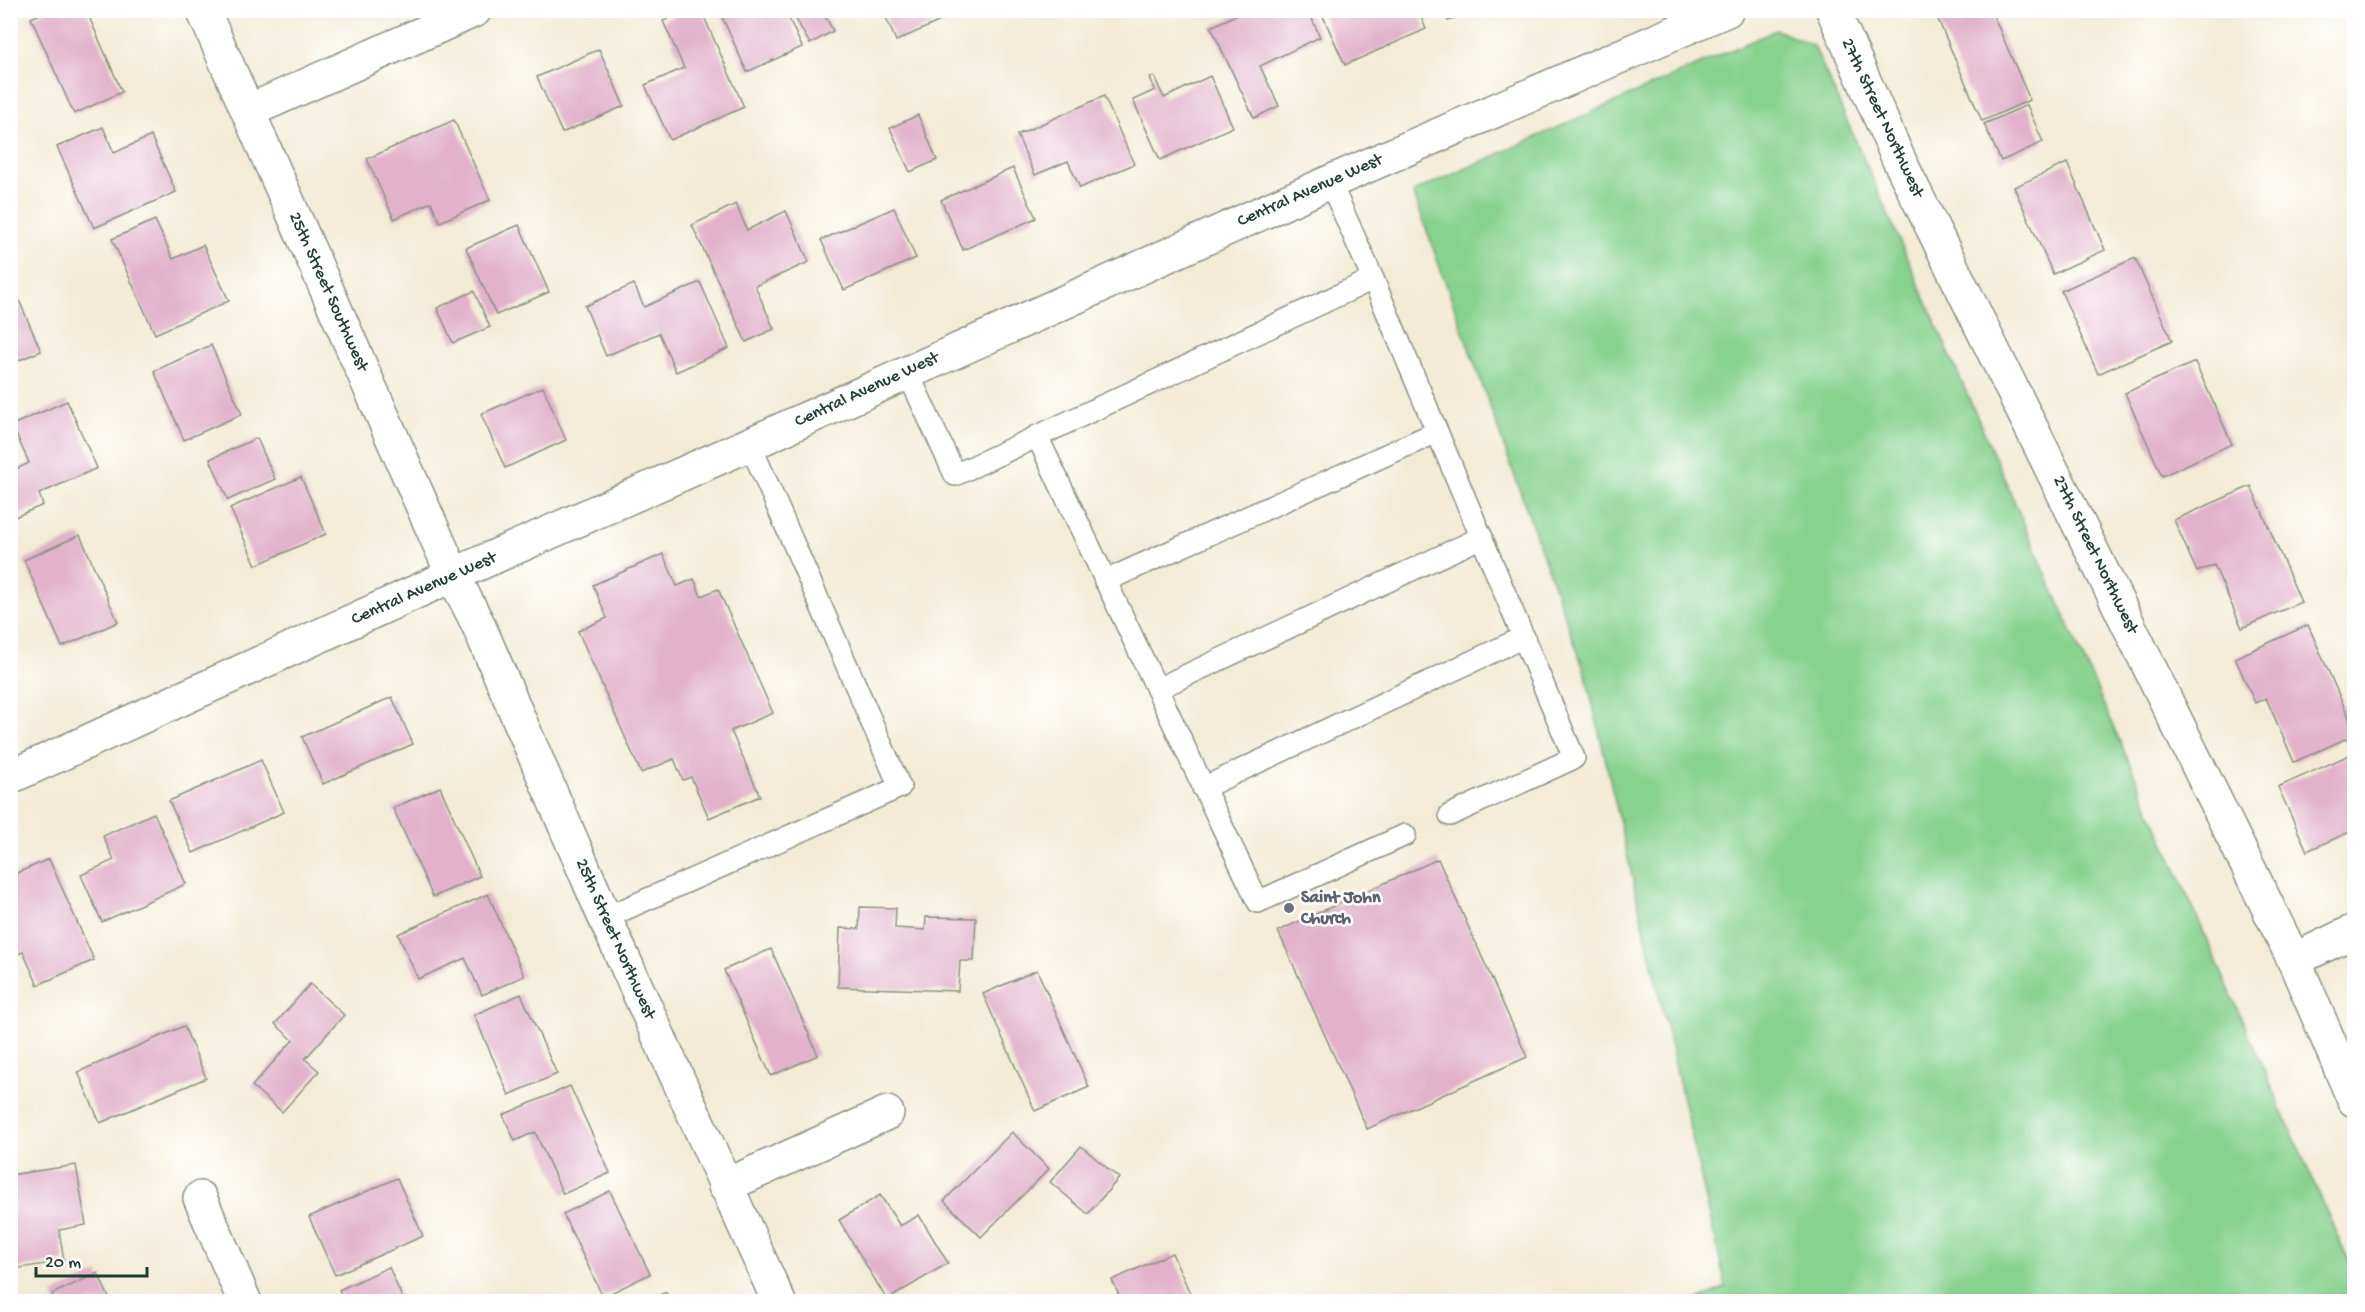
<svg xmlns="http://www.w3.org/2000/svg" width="2365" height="1312" font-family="'Gochi Hand',sans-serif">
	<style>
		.green { fill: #87d28f; stroke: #538862; stroke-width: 1.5 }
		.building { fill: #e1b2ca }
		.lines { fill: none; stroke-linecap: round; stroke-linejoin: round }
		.lane-casing { stroke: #899484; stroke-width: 24 }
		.street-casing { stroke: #899484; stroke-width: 36 }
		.lane { stroke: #fff; stroke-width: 21 }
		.street { stroke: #fff; stroke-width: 33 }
		.worship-dot { fill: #6b7280; stroke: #fff; stroke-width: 2 }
		.labels { text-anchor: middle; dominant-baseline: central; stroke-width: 5; stroke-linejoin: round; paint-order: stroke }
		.street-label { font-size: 18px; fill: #1f3d34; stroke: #fff }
		.worship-label { font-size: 18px; font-weight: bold; fill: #5b616d; stroke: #fff; text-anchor: start }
	</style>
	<rect width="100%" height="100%" fill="#fff"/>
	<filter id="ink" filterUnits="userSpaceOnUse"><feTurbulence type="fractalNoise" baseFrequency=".0167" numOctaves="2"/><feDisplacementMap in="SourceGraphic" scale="12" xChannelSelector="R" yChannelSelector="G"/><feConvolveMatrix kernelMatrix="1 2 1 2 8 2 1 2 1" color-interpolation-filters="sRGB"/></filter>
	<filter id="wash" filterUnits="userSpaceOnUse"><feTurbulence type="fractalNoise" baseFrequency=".008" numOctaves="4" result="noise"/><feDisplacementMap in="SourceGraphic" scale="24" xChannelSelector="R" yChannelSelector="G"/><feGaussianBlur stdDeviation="1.35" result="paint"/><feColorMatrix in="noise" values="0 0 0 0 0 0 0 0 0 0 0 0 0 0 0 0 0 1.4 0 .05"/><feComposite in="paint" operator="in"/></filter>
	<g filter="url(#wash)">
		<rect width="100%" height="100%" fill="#f3ebd5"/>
		<!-- green -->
		<path class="green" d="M1776,30l38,16 540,1228v27h-659l31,-14 -140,-612 -173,-483z"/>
		<g id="blocks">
			<!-- building -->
			<g class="building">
				<path d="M49,10h37l36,82 -48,22 -43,-96z"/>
				<path d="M687,10h14l43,97 -74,33 -25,-55 39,-17 -21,-47z"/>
				<path d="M719,10h66l17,37 -55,25z"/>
				<path d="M791,10h31l11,21 -23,13z"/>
				<path d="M883,10h61l3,8 -51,23z"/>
				<path d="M1246,10h62l12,27 -60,29 19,40 -25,12 -43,-91z"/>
				<path d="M1330,10h88l8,19 -81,36 -23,-51z"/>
				<path d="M1443,10h28l-23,11z"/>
				<path d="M1951,10h40l39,90 -48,21 -45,-104z"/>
				<path d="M599,49l25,57 -62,27 -25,-56z"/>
				<path d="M1154,76l10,22 46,-22 23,51 -73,33 -27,-60 22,-10 -5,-12z"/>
				<path d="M1104,96l30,68 -54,24 -12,-27 -33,14 -18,-40z"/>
				<path d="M2027,105l16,37 -42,19 -17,-37z"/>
				<path d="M918,115l19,45 -27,12 -20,-44z"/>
				<path d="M454,120l36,80 -50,22 -9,-20 -37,17 -27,-60z"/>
				<path d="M103,127l11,26 37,-17 25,56 -82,36 -37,-81z"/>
				<path d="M2067,163l38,87 -52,24 -39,-87z"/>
				<path d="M1013,168l23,50 -73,32 -22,-50z"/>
				<path d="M736,204l11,26 39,-19 23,51 -54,24 19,43 -28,13 -54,-117z"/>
				<path d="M894,208l22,50 -72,32 -23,-50z"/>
				<path d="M155,220l18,39 30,-14 26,56 -74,33 -43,-95z"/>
				<path d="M519,225l30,67 -53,23 -30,-67z"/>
				<path d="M2135,258l37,83 -74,33 -37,-83z"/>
				<path d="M700,282l29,66 -53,24 -17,-39 -53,23 -21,-50 49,-22 10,23z"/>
				<path d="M474,291l16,36 -37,16 -16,-35z"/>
				<path d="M16,293l25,58 -31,13v-69z"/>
				<path d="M211,345l31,69 -58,26 -30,-69z"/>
				<path d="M2195,362l37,82 -70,32 -37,-83z"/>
				<path d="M543,387l23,53 -61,28 -24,-54z"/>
				<path d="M67,401l30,67 -58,26 4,11 -33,14v-47l19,-9 -17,-38z"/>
				<path d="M257,438l18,41 -47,21 -18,-41z"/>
				<path d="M301,477l25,57 -70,31 -26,-57z"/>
				<path d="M2251,486l50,116 -59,26 -28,-63 -17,7 -23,-52z"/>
				<path d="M80,535l38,87 -56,25 -38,-87z"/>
				<path d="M663,554l14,32 17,-7 7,17 17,-7 55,124 -42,18 29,65 -51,22 -18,-41 -8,3 -9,-21 -33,14 -63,-142 29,-13 -14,-33z"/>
				<path d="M2308,625l46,104v6l-60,27 -28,-64 -11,5 -20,-45z"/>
				<path d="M392,697l21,47 -90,40 -21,-47z"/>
				<path d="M2354,753v77l-47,21 -29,-64z"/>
				<path d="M261,760l23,52 -91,41 -24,-52z"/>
				<path d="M440,787l40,89 -47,21 -40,-89z"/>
				<path d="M154,813l32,71 -84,38 -21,-47 33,-15 -11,-24z"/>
				<path d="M49,859l45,101 -56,25 -15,-33 -13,5v-81z"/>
				<path d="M1438,859l89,198 -160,72 -89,-198z"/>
				<path d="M488,894l36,82 -42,19 -17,-37 -47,21 -20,-45z"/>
				<path d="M860,907l36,1 -1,20 30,2 1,-13 50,1 -2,43h-14l-2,30 -120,-4 2,-59 19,1z"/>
				<path d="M771,949l47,106 -47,21 -47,-106z"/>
				<path d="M1037,970l52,117 -54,24 -52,-117z"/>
				<path d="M310,984l34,31 -39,44 14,12 -37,41 -30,-26 41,-46 -18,-16z"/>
				<path d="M521,994l36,80 -48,21 -35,-80z"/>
				<path d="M184,1026l22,52 -106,45 -22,-51z"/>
				<path d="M570,1086l40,87 -47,21 -28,-62 -20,9 -12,-26z"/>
				<path d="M1012,1132l37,37 -68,68 -37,-36z"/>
				<path d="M1081,1146l38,32 -31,36 -38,-32z"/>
				<path d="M76,1165l10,60 -27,5 5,31 -50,8 -4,-22v-72z"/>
				<path d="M397,1178l26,58 -88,39 -26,-58z"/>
				<path d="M610,1191l40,83 -47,23 -40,-83z"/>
				<path d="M880,1195l20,31 19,-11 29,48 -61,37 -48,-80z"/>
				<path d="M1172,1253l22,49h-72l-10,-22z"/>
				<path d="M389,1267l15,35h-60l-5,-12z"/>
				<path d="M98,1273l13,29h-56l-3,-8z"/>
				<path d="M666,1292l4,10h-25z"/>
			</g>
		</g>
	</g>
	<g filter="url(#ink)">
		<use href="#blocks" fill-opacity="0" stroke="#899484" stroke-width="1.5"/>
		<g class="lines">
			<defs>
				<g id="lane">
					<path d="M1373,279l201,479 -124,57"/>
					<path d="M907,371l48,104 418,-196 -43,-97"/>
					<path d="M1037,436l221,466 147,-67"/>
					<path d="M1105,581l332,-149"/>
					<path d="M1157,689l325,-152"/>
					<path d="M1203,788l321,-151"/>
					<path d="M605,918l295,-131 -150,-343"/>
				</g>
				<g id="street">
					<path d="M203,10l250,565 25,49 127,294 174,384"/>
					<path d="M1833,10l66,150 395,800 60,140"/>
					<path d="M249,111l226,-101"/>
					<path d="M10,777l443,-202 297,-131 580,-262 397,-172"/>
					<path d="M2294,960l60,-29"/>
					<path d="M725,1186l162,-73"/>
					<path d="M200,1198l45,104"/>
				</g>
			</defs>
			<!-- lane casing -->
			<use href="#lane" class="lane-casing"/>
			<!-- street casing -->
			<use href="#street" class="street-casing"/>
			<!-- lane -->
			<use href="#lane" class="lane"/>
			<!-- street -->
			<use href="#street" class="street"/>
		</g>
	</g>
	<!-- markers -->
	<circle class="worship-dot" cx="1289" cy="908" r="6"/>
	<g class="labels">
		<!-- street labels -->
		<g class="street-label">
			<text transform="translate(1882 118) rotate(65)">27th Street Northwest</text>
			<text transform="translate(1310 191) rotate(-24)">Central Avenue West</text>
			<text transform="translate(328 292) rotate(66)">25th Street Southwest</text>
			<text transform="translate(867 390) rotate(-25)">Central Avenue West</text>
			<text transform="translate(2095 555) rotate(64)">27th Street Northwest</text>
			<text transform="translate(424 589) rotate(-24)">Central Avenue West</text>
			<text transform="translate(615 939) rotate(66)">25th Street Northwest</text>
		</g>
		<!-- worship labels -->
		<g class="worship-label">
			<text x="1301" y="898">Saint John<tspan x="1301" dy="21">Church</tspan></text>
		</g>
	</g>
	<!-- margin -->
	<rect width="2365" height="1312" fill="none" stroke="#fff" stroke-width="36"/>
	<!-- scale -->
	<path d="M36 1267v9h111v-9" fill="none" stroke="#1f3d34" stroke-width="3"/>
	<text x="45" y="1267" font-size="18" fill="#1f3d34" stroke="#ffffff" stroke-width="4.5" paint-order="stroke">20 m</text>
</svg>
